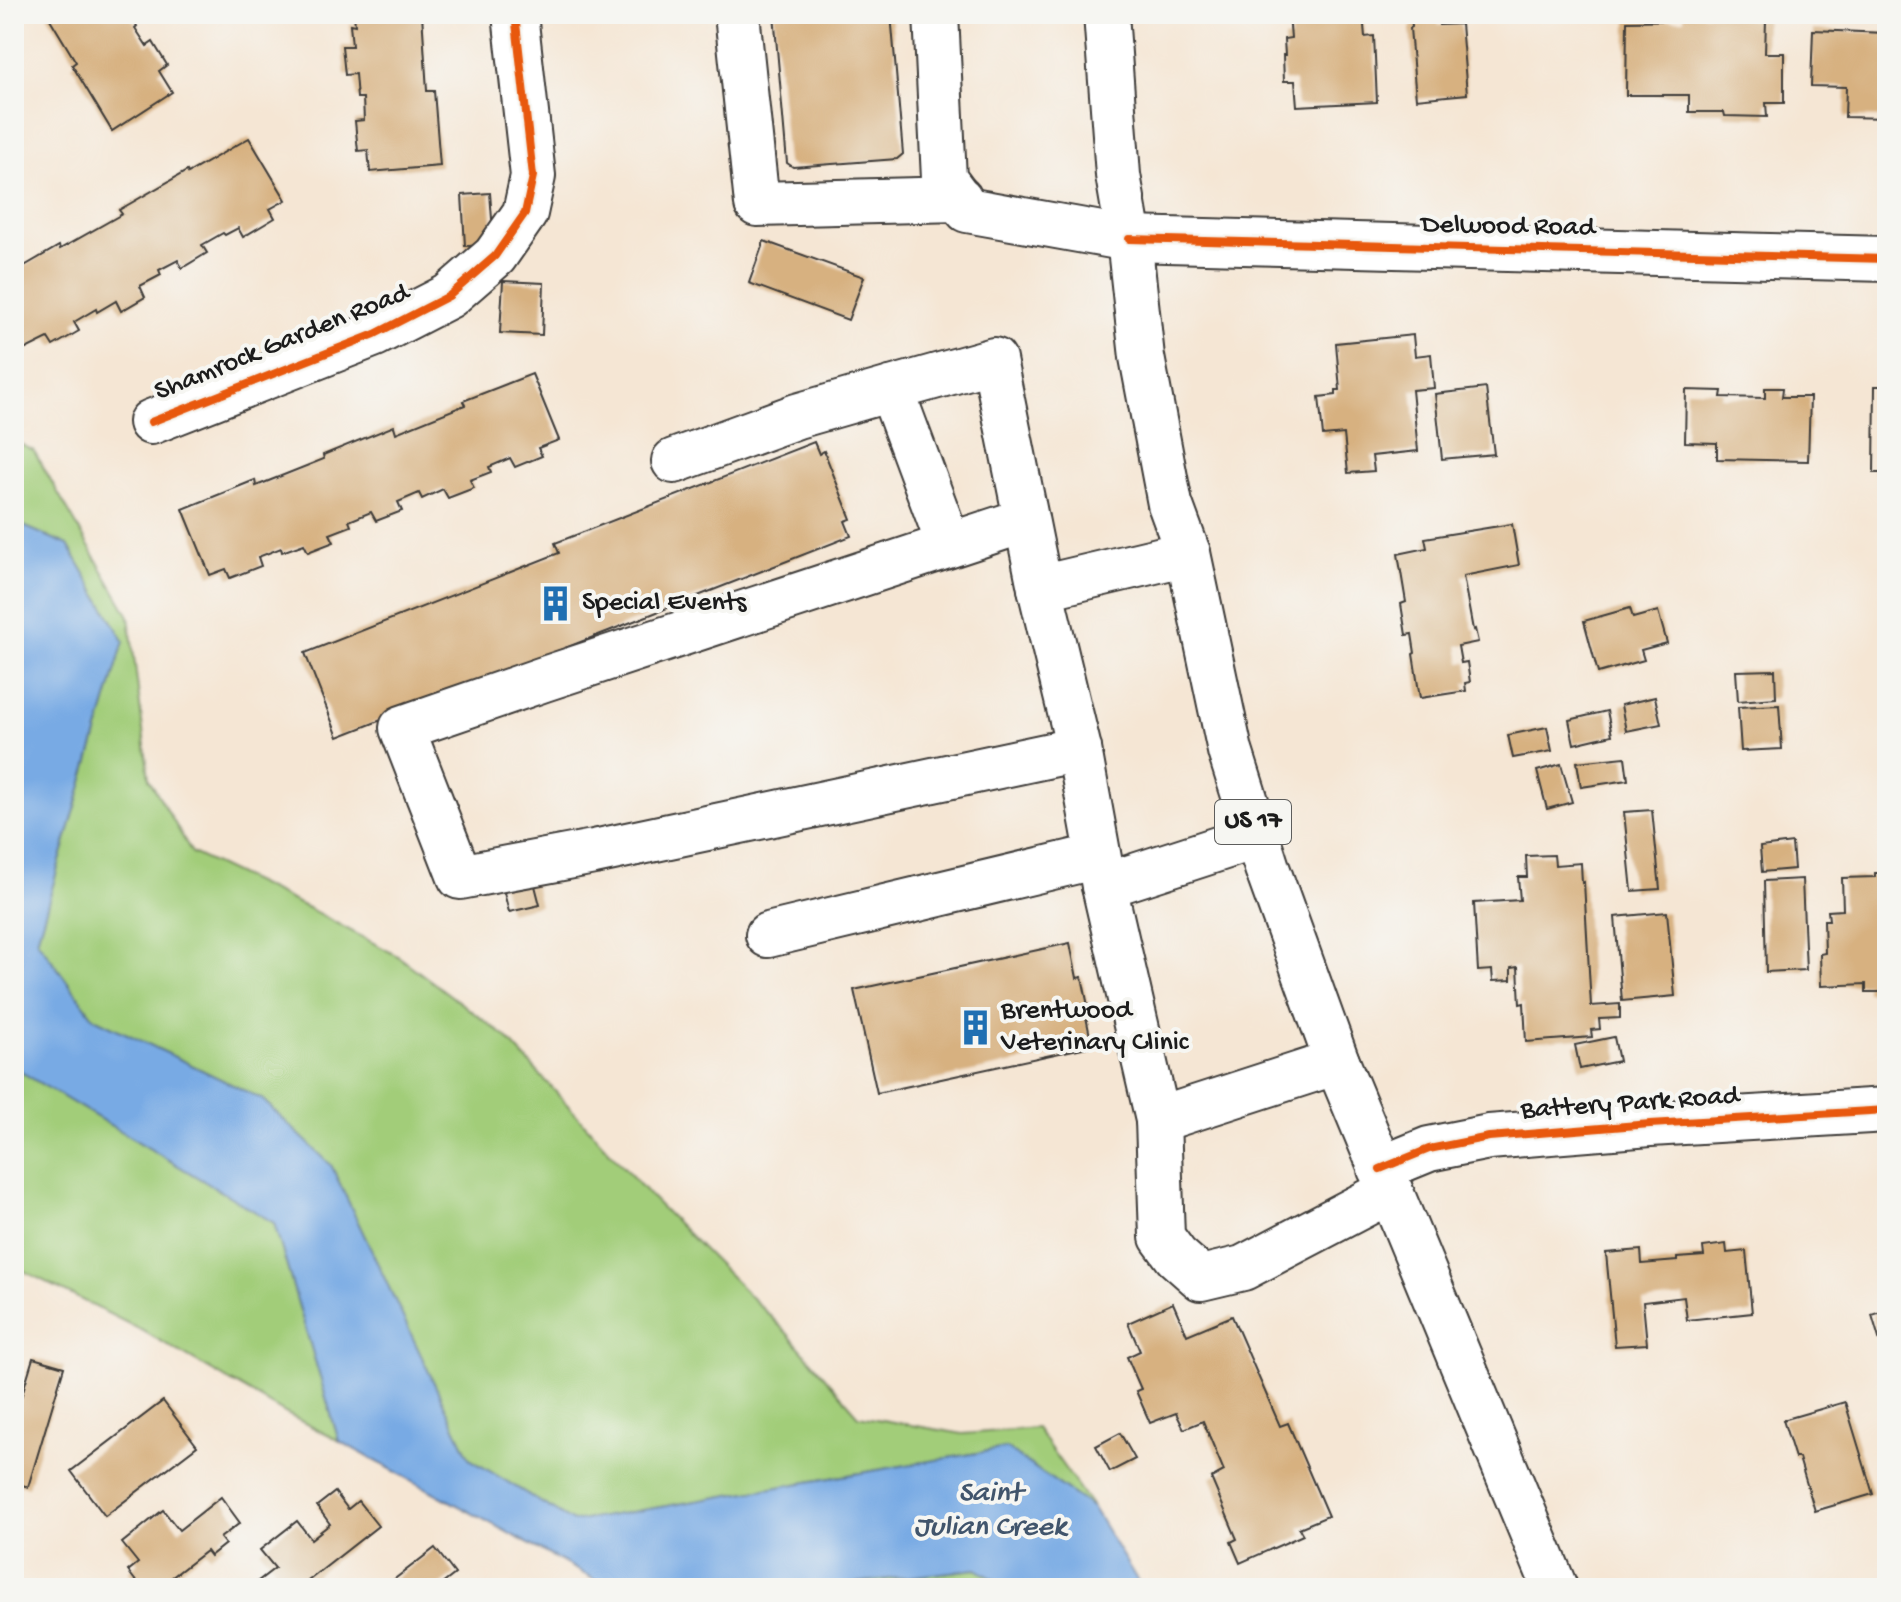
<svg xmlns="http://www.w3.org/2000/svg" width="1901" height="1602" font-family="'Gochi Hand',sans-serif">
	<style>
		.green { fill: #a2cd79; stroke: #5f744a; stroke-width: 2 }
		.water { fill: #78aae4; stroke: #4a6380; stroke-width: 2 }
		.building { fill: #d7b180 }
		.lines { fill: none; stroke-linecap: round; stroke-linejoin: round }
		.minor-casing { stroke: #3d3a38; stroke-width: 48 }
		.major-casing { stroke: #3d3a38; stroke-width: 48 }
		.minor { stroke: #fff; stroke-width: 44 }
		.major { stroke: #fff; stroke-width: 44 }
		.cycleway-casing { stroke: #f6f6f2; stroke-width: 13 }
		.cycleway { stroke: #e8590c; stroke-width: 8 }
		.labels { text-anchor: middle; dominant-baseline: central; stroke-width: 8; stroke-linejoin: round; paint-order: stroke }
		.shield { fill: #f6f6f2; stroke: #5d5d5c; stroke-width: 2 }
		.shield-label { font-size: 26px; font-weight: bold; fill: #1c1c1c }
		.street-label { font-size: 28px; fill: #1c1c1c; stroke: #f6f6f2 }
		.poi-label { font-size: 28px; fill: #1c1c1c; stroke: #f6f6f2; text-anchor: start }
		.water-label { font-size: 30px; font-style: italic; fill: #41556c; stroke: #f6f6f2 }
	</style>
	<rect width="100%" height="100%" fill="#f6f6f2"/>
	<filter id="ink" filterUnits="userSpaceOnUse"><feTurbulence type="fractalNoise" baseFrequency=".0125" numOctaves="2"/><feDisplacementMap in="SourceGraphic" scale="16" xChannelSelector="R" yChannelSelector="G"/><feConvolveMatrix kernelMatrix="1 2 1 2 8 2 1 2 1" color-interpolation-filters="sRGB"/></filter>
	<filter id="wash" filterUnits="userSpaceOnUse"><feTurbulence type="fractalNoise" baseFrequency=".006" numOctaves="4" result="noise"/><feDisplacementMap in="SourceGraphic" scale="32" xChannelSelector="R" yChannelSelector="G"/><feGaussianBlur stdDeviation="1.8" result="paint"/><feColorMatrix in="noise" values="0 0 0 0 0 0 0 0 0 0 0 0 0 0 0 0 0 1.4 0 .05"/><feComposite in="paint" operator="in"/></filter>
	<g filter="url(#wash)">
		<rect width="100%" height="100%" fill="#f5e6d4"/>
		<!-- green -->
		<g class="green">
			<path d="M14,441l20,10 95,165 20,163 43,74 116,55 90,48 108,81 144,159 137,137 72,83 104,18 73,-6 57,80 -87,-60 -433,74 -103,-63 -139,-294 -69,-66 -168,-81 -57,-78 87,-299 -56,-96 -54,-23z"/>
			<path d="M14,1062l9,11 251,150 65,218 -54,-28 -142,-82 -129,-65z"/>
			<path d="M976,1569l34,19h-198z"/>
		</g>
		<!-- water -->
		<path class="water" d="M14,522l54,23 56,96 -87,299 57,78 168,81 69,66 139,294 103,63 433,-74 87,60 49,80h-132l-34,-19 -164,19h-202l-271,-147 -65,-218 -251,-150 -9,-11v-397l6,-19 -6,-15z"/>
		<g id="blocks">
			<!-- building -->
			<g class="building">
				<path d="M47,14h82l8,12 -2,2 12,18 6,-4 14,23 -8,6 13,21 -60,39 -40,-66 4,-3z"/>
				<path d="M354,14h68l5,77h7l6,75 -70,6 -2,-22 -10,1 -3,-30 9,-1 -1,-22h-6l-2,-24 -10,1 -3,-29h10l-2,-22 5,1z"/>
				<path d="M774,14h117l12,140 -6,5 -104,8 -6,-4z"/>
				<path d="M1289,14h74l2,23 9,-1 3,66 -80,4 -2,-25h-11l-1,-26h2l-1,-16 7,-1z"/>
				<path d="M1411,14h27l1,11 22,-1 6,70 -51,5 -6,-71 2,-1z"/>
				<path d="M1684,14h62v5l20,1 -1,33h19v50h-18l1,14 -42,-1 -1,-4h-35v-17h-63l1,-74 57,-1z"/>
				<path d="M1813,30l72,3v4h2v81l-42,-1 1,-30 -35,-1z"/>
				<path d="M249,138l37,62 -16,9 5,9 -32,19 -5,-9 -13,7 -2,-2 -21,12 5,8 -25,15 -4,-8 -19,10 2,5 -21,11 5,11 -24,14 -5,-10 -19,11 -1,-3 -22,13 5,9 -26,15 -5,-8 -24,12 -10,-17v-61l45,-26 1,3 62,-35 -3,-4 68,-39 1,2z"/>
				<path d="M490,193l4,52 -29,1 -3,-51z"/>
				<path d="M764,241l100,36 -16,43 -99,-37z"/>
				<path d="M503,281l41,2 -2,52 -42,-2z"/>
				<path d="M1413,335l2,21 16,-2 3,34 -22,2 6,61 -46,5 2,15 -26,2 -4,-39 -21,2 -4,-39 17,-2v-5h4l-4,-47z"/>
				<path d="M532,374l27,66 -21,8 4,8 -27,11 -5,-9 -21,9 2,5 -21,8 4,8 -26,10 -5,-9 -21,10 -3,-6 -21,9 4,9 -26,10 -5,-9 -22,9 2,5 -21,8 4,8 -26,10 -4,-8 -22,8 -1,-4 -23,9 3,9 -31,12 -4,-9 -16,6 -27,-66 72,-29 1,6 68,-27 -1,-4 71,-29 2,7 69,-28 -2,-4z"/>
				<path d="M1875,386h12v87h-13z"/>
				<path d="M1486,388l8,66 -52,5 -7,-65z"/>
				<path d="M1765,388h18l-1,9h28l-2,64 -91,-2v-16l-32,-1 1,-52 36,1 -1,6 44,1z"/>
				<path d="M814,442l5,12 5,-3 27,68 -6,2 6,15 -513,201 -33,-84 254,-100 -4,-10z"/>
				<path d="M1512,524l7,41 -56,11 10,54 2,-1 3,13 -20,4 3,17 6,-1 3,20 -5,1 1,8 -46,7 -7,-44 2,-1 -3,-19 -6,1 -5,-31 5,-2 -8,-48 29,-6 -2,-10z"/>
				<path d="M1630,608l3,10 25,-7 9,32 -26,7 3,10 -46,13 -14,-52z"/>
				<path d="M1775,670l1,28 -38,3 -2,-30z"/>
				<path d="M1655,697l6,27 -35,7 -5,-26z"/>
				<path d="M1779,705l3,44 -41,2 -3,-44z"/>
				<path d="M1607,711l5,24 -38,9 -5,-24z"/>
				<path d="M1547,727l5,24 -39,7 -5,-23z"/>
				<path d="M1625,757l3,23 -47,7 -4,-25z"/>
				<path d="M1561,764l11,38 -25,7 -10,-38z"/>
				<path d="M1652,810l8,79 -28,2 -8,-79z"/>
				<path d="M1792,843l2,26 -32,3 -2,-25z"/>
				<path d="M1554,855l1,10 26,-2 1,20 2,-1 7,124 29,-2v14l-21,1 1,10 -9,1 1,7 -66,5 -2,-39 -4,1 -2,-37 -7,1v12l-18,1 -1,-11 -14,1 -4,-68 46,-3 -2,-23h9l-1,-21z"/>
				<path d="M531,870l9,35 -31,7 -9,-35z"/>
				<path d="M1875,873h12v111l-5,1 1,7h-17v-8l-45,2 -1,-32 5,-1 -1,-33h5l-1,-9 15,-1 -1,-32 33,-1z"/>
				<path d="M1802,879l4,91 -40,2 -2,-91z"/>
				<path d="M1667,912l8,84 -53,5 -7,-84z"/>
				<path d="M1070,943l7,35 5,-1 6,29 -4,1 8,39 -215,47 -23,-103z"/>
				<path d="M1614,1037l5,24 -39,8 -5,-24z"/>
				<path d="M1726,1244l1,9 19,-2 6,62 -65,7 -3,-23 -41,5 4,42 -32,2 -9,-93 35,-3 1,14 35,-3v-3l27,-2 -1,-9z"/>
				<path d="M1173,1303l14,32 45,-19 48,110 8,-3 40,93 -29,12 4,7 -63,28 -9,-21 6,-3 -26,-61 13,-7 -21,-50 -19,8 -8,-16 -26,10 -14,-32 5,-2 -14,-32 13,-6 -12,-28z"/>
				<path d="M1887,1310v52h-1l-14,-47z"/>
				<path d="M33,1358l31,9 -36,120 -14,-5v-61z"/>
				<path d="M163,1401l34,45 -92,70 -34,-45z"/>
				<path d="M1845,1402l28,92 -58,17 -16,-53h-4l-12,-38z"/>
				<path d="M1120,1433l15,26 -25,13 -14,-26z"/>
				<path d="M335,1492l13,17 10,-8 20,25 -79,62h-50l26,-20 -15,-18 37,-29 14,18 19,-15 -13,-18z"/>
				<path d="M221,1497l19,26 -20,15 5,6 -15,12 -4,-5 -48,37h-17l-13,-17 10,-8 -16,-20 41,-33 16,20z"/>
				<path d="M435,1548l20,26 -18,14h-54z"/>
			</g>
		</g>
	</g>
	<g filter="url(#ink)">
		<use href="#blocks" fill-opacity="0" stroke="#3d3a38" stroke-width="2"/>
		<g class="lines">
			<defs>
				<g id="minor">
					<path d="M737,14l20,190 203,-5"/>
					<path d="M936,14l8,165 23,31 162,29 758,20"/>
					<path d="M151,422l224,-88 74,-38 46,-40 30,-43 8,-37 -18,-162"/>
					<path d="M674,461l123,-45 94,-27"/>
					<path d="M1026,520l-482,159 -142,49 58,149 134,-25 485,-103"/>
					<path d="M949,545l-58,-156 103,-29 46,228 148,-35"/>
					<path d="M1040,588l39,161 25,137 54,234 179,-58"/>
					<path d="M1104,886l154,-50"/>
					<path d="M768,935l330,-79"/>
					<path d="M1158,1120l4,117 14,19 25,22 42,-10 147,-77"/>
					<path d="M1380,1169l49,-20 60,-12 161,-13 237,-14"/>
				</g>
				<path id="major" d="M1106,14l12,161 11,64 13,118 28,147 18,49 42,198 37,117 70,194 218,526"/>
			</defs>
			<!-- minor casing -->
			<use href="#minor" class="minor-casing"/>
			<!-- major casing -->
			<use href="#major" class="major-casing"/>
			<!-- minor -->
			<use href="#minor" class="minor"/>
			<!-- major -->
			<use href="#major" class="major"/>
			<defs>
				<g id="cycleway">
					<path d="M1129,239l758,20"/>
					<path d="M151,422l224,-88 74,-38 46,-40 30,-43 8,-37 -18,-162"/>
					<path d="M1380,1169l49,-20 60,-12 161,-13 237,-14"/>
				</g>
			</defs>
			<!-- cycleway casing -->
			<use href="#cycleway" class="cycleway-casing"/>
			<!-- cycleway -->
			<use href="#cycleway" class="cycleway"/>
		</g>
	</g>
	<!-- icons -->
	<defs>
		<symbol id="building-bare" viewBox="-9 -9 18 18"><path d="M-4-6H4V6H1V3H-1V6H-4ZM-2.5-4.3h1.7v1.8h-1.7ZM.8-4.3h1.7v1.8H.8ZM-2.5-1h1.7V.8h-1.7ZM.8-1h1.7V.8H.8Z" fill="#1f6fb2" stroke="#f6f6f2" stroke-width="2.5" paint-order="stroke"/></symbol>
	</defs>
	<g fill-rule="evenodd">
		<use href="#building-bare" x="530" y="578" width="51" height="51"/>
		<use href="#building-bare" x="950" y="1002" width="51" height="51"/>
	</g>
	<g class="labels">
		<!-- shield labels -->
		<rect class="shield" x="1215" y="800" width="76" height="44" rx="6"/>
		<g class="shield-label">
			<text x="1253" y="822">US 17</text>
		</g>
		<!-- street labels -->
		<g class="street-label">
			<text transform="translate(1508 227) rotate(1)">Delwood Road</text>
			<text transform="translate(282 343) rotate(-22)">Shamrock Garden Road</text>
			<text transform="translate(1630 1104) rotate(-4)">Battery Park Road</text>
		</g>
		<!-- poi labels -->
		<g class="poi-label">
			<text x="582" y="603">Special Events</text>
			<text x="1001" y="1011">Brentwood<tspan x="1001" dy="32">Veterinary Clinic</tspan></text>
		</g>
		<!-- water labels -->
		<g class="water-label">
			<text x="990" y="1494">Saint<tspan x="990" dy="34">Julian Creek</tspan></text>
		</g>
	</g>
	<!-- margin -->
	<rect width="1901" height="1602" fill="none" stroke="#f6f6f2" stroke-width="48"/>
</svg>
